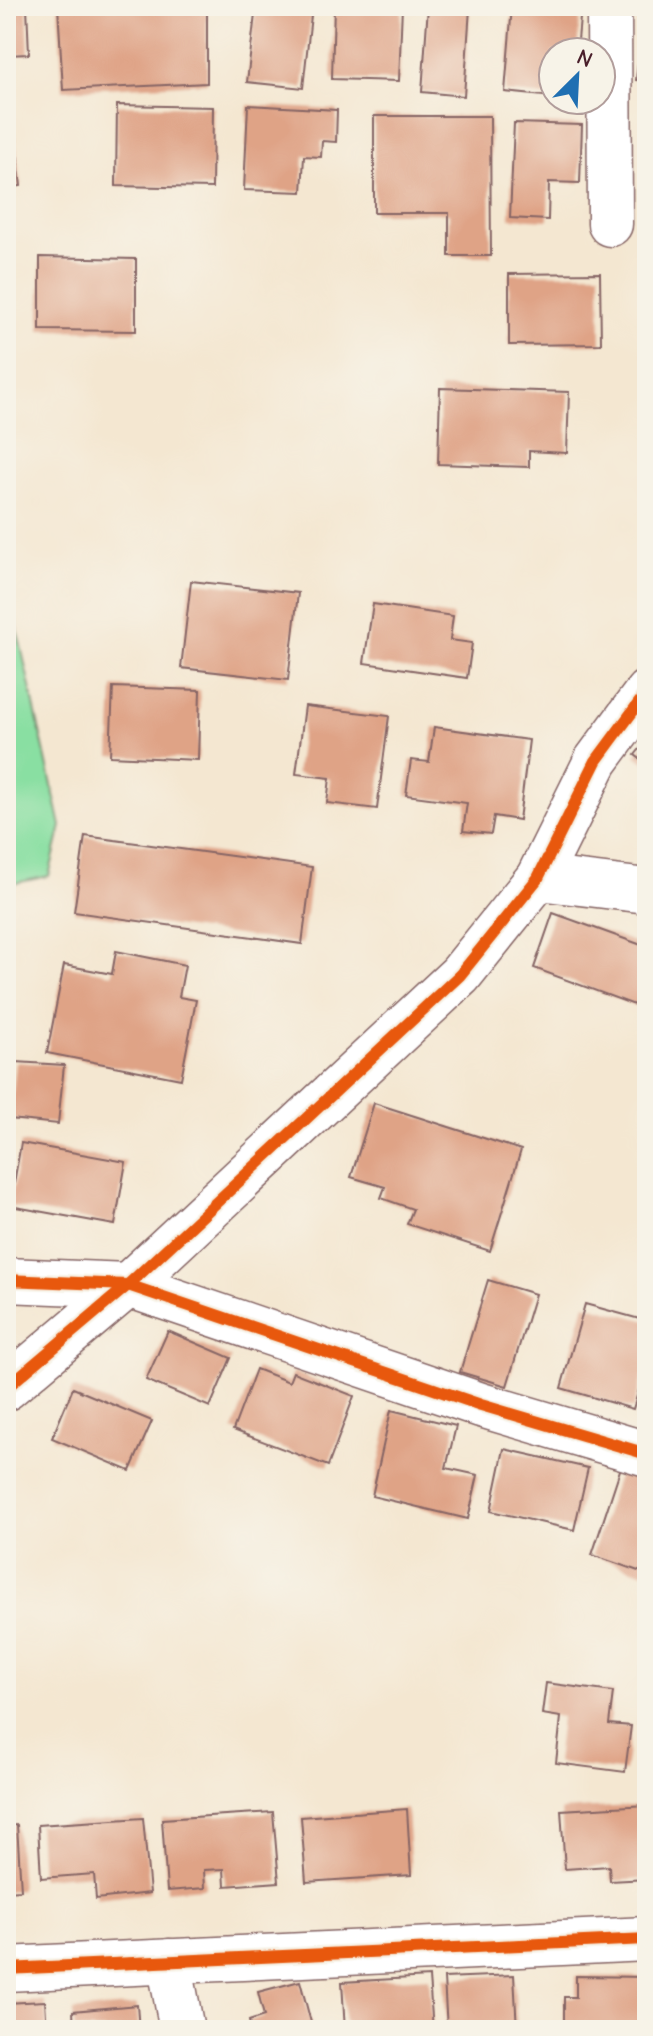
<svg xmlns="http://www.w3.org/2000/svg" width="653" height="2036" font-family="'Comic Neue',sans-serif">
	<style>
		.green { fill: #89dfa2; stroke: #6a7f66; stroke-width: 2 }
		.building { fill: #dfa386 }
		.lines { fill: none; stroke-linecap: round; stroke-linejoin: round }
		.minor-casing { stroke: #866565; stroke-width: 47 }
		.minor { stroke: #fff; stroke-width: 44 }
		.cycleway-casing { stroke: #f7f3e8; stroke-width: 17 }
		.cycleway { stroke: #e8590c; stroke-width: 12 }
	</style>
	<rect width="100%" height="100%" fill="#f7f3e8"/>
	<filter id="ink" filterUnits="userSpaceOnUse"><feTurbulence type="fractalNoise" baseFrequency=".0125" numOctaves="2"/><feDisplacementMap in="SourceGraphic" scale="16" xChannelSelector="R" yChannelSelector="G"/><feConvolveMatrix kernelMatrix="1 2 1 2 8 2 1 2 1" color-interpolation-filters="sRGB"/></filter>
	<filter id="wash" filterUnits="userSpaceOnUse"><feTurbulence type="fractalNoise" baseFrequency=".006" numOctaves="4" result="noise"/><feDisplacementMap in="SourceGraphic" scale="32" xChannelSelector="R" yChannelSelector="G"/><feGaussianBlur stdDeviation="1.8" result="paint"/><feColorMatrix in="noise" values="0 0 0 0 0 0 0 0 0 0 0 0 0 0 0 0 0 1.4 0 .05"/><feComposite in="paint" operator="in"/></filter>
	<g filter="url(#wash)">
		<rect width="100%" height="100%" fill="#f4e7d1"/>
		<!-- green -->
		<path class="green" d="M6,579l55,247 -12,50 -43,9z"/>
		<g id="blocks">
			<!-- building -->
			<g class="building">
				<path d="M6,6h21l2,48 -23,1z"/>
				<path d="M58,6h149v77l-144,7z"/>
				<path d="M256,6h56l-9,82 -56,-6z"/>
				<path d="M334,6h68l-3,75 -67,-2z"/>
				<path d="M428,6l42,2 -6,88 -42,-4z"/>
				<path d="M512,6h69l-4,46h-24v45l-48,-5z"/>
				<path d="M642,28h5v53l-11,-1z"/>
				<path d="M117,105l96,2 -1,81 -96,-2z"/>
				<path d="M248,105l89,5 -1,32 -14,-1 -1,16 -17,-1 -2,36 -58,-2z"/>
				<path d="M374,116h116l1,140h-42v-43h-75z"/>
				<path d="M514,123l68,2 -2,58 -31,-1 -1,38 -38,-2z"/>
				<path d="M14,129l7,57 -15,2v-58z"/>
				<path d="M40,257l96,2v72l-96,-1z"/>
				<path d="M600,273l1,71 -92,1v-71z"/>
				<path d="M642,281h5v76h-4z"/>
				<path d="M440,388l129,4 -2,61 -38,-2v16l-91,-3z"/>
				<path d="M191,581l107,12 -10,87 -107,-12z"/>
				<path d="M373,604l80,12 -3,24 22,3 -5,35 -103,-15z"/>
				<path d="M113,687l87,3 -2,70 -88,-4z"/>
				<path d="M305,706l84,10 -12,93 -50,-6 3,-25 -34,-4z"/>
				<path d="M434,727l95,13 -10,80 -25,-4 -3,18 -28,-3 4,-28 -61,-8 5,-35 18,2z"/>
				<path d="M647,740v24l-12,-9z"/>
				<path d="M85,836l227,31 -10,77 -228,-32z"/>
				<path d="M553,913l94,34v31l-10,28 -103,-38z"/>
				<path d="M116,951l69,14 -6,32 17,3 -15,79 -134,-26 17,-88 48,9z"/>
				<path d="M16,1062l48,3 -6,59 -48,-5z"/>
				<path d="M374,1103l147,47 -31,101 -83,-27 6,-15 -32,-11 4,-11 -34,-10z"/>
				<path d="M21,1143l105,19 -11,63 -105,-19z"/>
				<path d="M488,1280l47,14 -28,92 -47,-14z"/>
				<path d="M585,1304l62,17v42l-14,46 -72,-21z"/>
				<path d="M168,1331l63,27 -21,49 -64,-27z"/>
				<path d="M256,1369l33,13 4,-10 61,24 -26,70 -95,-36z"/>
				<path d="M73,1388l79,33 -22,50 -78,-33z"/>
				<path d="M391,1410l65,16 -10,42 32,7 -10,44 -96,-23z"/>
				<path d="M504,1449l84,19 -14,62 -83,-19z"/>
				<path d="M621,1467l26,9v98l-55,-19z"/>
				<path d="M645,1668h2v57l-9,-2z"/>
				<path d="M546,1683l67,9 -4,32 22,2 -6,46 -69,-9 5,-46 -19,-3z"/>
				<path d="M647,1805v74l-37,2 -1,-15 -44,3 -4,-59z"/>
				<path d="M407,1809l4,66 -105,7 -5,-65z"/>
				<path d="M273,1812l6,70 -54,4 -1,-17 -20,1 1,18 -38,3 -5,-72z"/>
				<path d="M143,1818l7,75 -54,6 -2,-25 -53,4 -3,-53z"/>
				<path d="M17,1825l4,65 -15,1v-65z"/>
				<path d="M514,1975l3,55h-70l-3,-52z"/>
				<path d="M576,1976l71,1v53h-83v-33h12z"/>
				<path d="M429,1977l4,53h-88l-3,-48z"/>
				<path d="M300,1981l13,49h-62l-2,-9 15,-5 -6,-24z"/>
				<path d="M45,2001l2,29h-41v-27z"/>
				<path d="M137,2005l2,25h-65l-1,-19z"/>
			</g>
		</g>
	</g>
	<g filter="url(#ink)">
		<use href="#blocks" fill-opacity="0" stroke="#866565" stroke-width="2"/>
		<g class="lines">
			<defs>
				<g id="minor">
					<path d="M609,6l1,218"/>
					<path d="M538,878l109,13"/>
					<path d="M6,1280l122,5 353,120 166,49"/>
					<path d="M6,1388l122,-103 332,-310 78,-97 58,-117 51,-69"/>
					<path d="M169,1961l13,69"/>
					<path d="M6,1969l641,-30"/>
				</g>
			</defs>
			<!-- minor casing -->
			<use href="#minor" class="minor-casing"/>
			<!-- minor -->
			<use href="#minor" class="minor"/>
			<defs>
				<g id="cycleway">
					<path d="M6,1280l122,5 353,120 166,49"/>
					<path d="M6,1388l122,-103 332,-310 78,-97 58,-117 51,-69"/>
					<path d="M6,1969l641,-30"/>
				</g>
			</defs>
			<!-- cycleway casing -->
			<use href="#cycleway" class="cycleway-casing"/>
			<!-- cycleway -->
			<use href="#cycleway" class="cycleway"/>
		</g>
	</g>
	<!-- margin -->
	<rect width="653" height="2036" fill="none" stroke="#f7f3e8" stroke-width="32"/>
	<!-- north arrow -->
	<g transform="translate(577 76) rotate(24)"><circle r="38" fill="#f7f3e8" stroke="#b29e9c" stroke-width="2"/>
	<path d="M0-6L14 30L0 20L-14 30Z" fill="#1f6fb2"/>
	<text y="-12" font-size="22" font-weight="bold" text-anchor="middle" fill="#4a1f2b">N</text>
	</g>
</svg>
